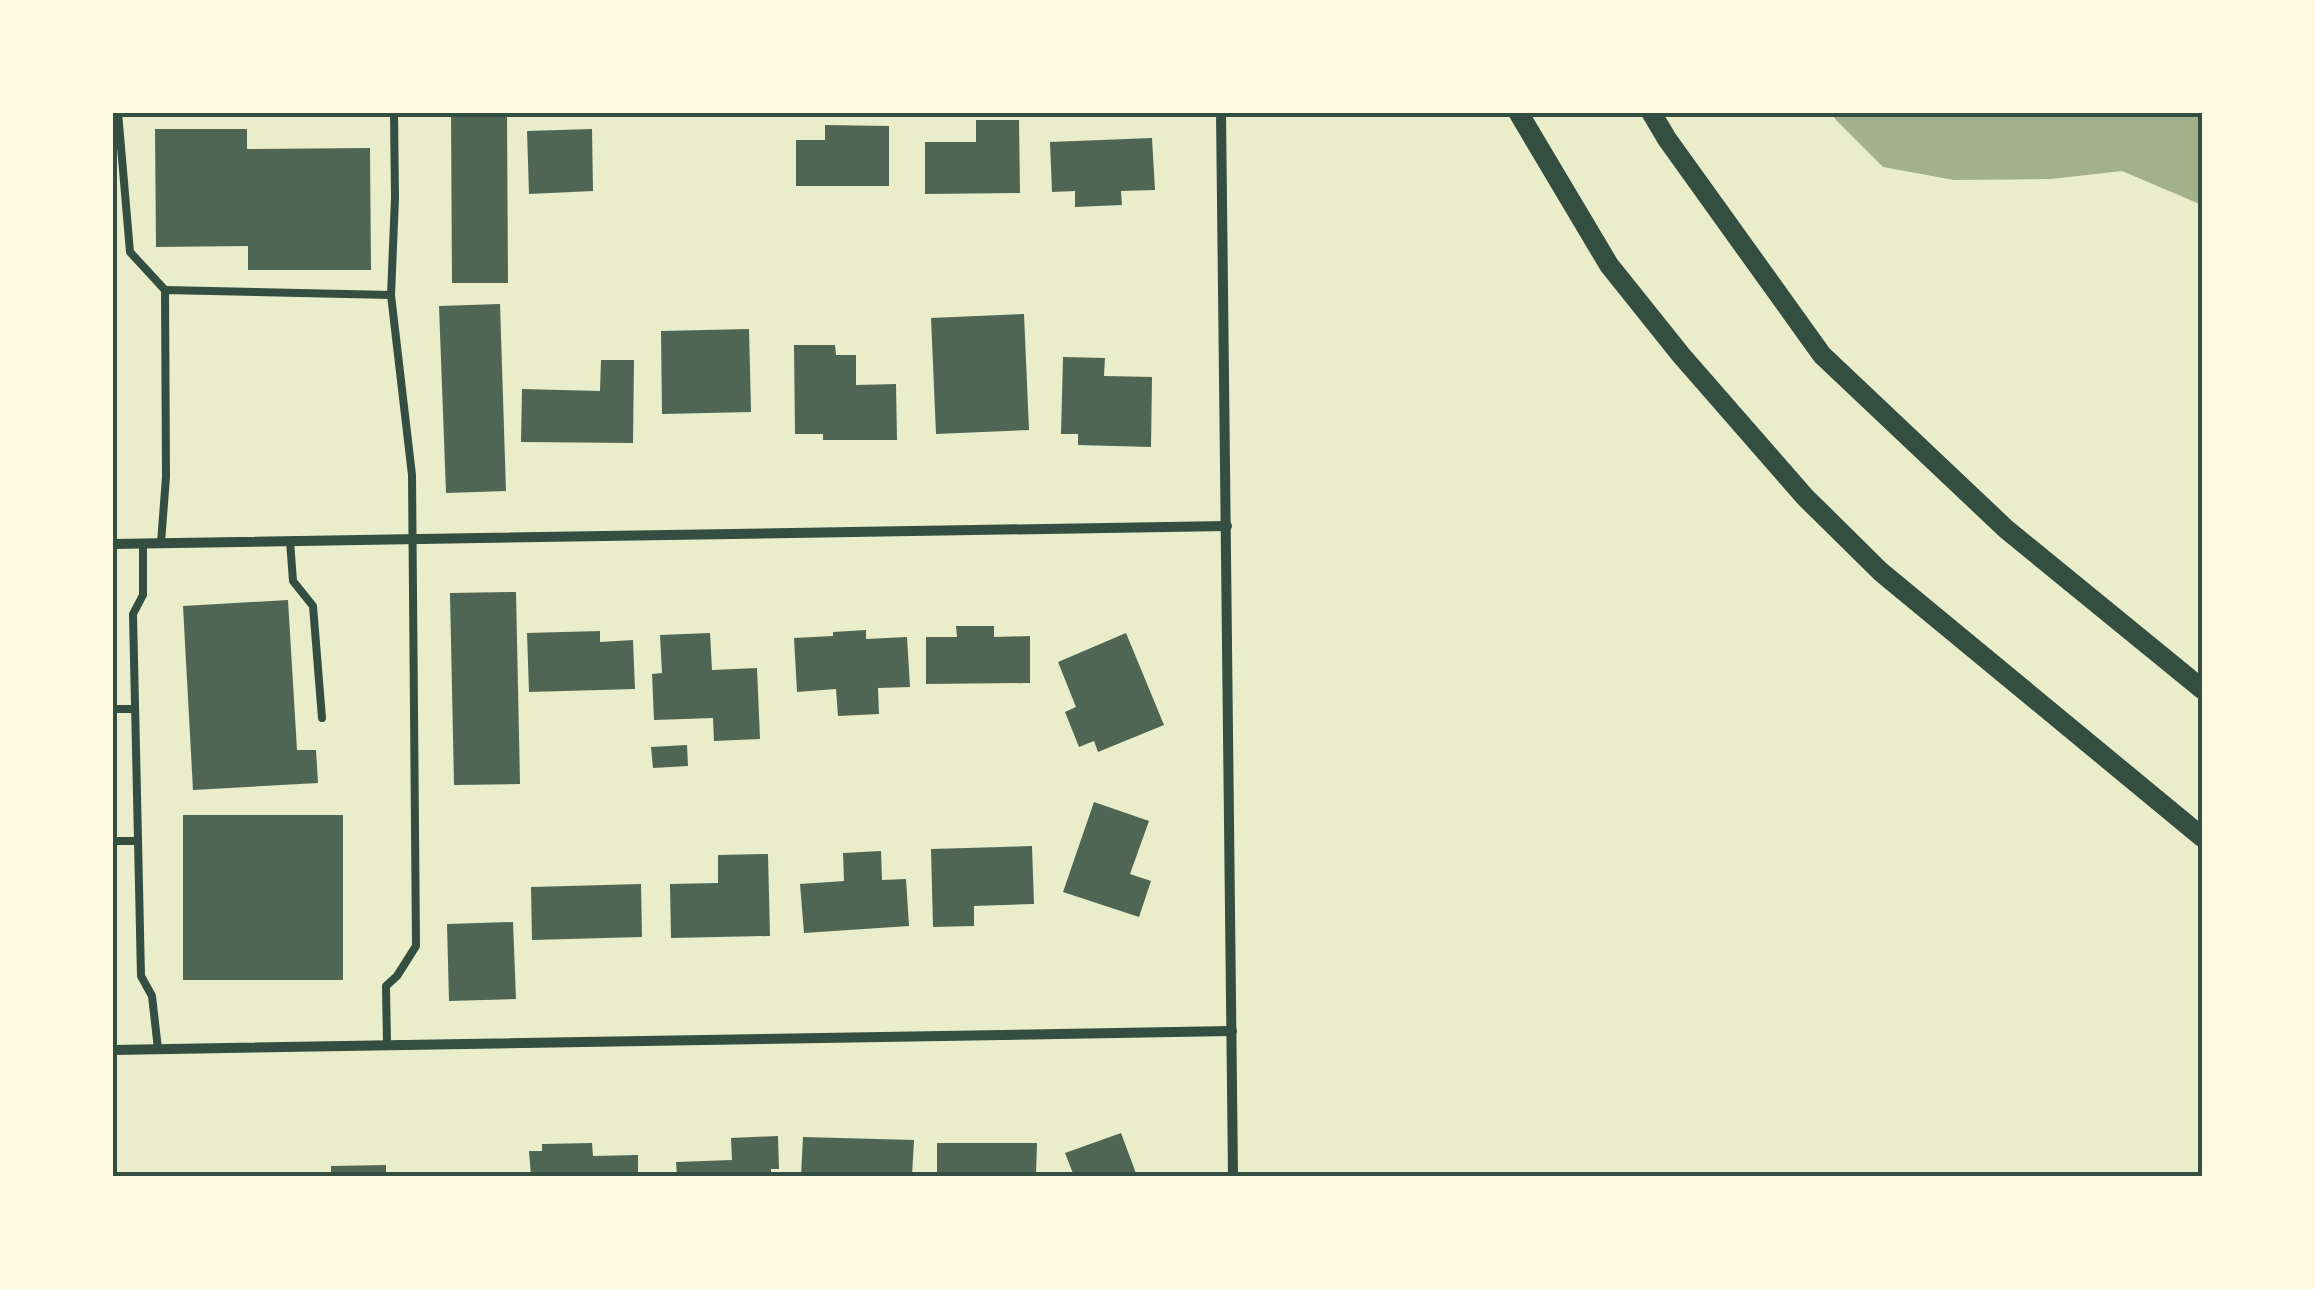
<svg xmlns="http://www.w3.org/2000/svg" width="2315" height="1289" font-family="Signika,sans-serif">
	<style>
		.water { fill: #a3b18a }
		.building { fill: #4f6655 }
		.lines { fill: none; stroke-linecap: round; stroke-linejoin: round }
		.service { stroke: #344e41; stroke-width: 8 }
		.minor { stroke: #344e41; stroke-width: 10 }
		.secondary { stroke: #344e41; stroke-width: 20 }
		.neatline { fill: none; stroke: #344e41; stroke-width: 4 }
	</style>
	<rect width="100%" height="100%" fill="#e9edc9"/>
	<!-- water -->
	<path class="water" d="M1831,113h371v92l-80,-34 -71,8 -97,1 -71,-13 -47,-47z"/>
	<!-- building -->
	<g class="building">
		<path d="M451,112h56l1,171h-56z"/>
		<path d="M976,120h43l1,73 -95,1v-52h51z"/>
		<path d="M825,125l64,1v60h-93v-46h29z"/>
		<path d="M155,129h92v20l123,-1 1,122h-123v-24l-92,1z"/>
		<path d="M592,129l1,62 -64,3 -2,-63z"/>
		<path d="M1152,138l3,52 -34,1 1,14 -47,2v-16l-23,1 -2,-50z"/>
		<path d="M500,304l6,187 -60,2 -7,-187z"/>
		<path d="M1024,314l5,116 -93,4 -5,-116z"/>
		<path d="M749,329l2,83 -89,2 -1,-83z"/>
		<path d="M794,345h41l1,10h20v30l40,-1 1,56h-74v-6h-28z"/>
		<path d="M1063,357l42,1 -1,18 48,1 -1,70 -73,-2v-11h-17z"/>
		<path d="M601,360h33l-1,83 -112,-1 1,-53 78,2z"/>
		<path d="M516,592l4,192 -66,1 -4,-192z"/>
		<path d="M288,600l9,150h19l2,33 -125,7 -10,-184z"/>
		<path d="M956,626h38v11l36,-1v47l-104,1v-47h31z"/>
		<path d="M866,630v9l41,-2 3,50 -32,1 1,26 -41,2 -2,-27 -39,3 -3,-54 39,-2v-4z"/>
		<path d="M600,631v11l33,-2 2,49 -106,3 -2,-59z"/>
		<path d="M710,633l2,37 45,-2 3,71 -46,2 -1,-23 -59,2 -2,-46 10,-1 -2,-38z"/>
		<path d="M1126,633l38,92 -66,27 -4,-11 -15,6 -14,-35 11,-5 -18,-45z"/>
		<path d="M687,745l1,21 -35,2 -2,-21z"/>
		<path d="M1094,802l55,19 -19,53 21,7 -12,36 -76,-25z"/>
		<rect x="183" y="815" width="160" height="165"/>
		<path d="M1032,846l2,58 -60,2v20l-41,1 -2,-78z"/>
		<path d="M881,851l1,29 24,-1 3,47 -105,7 -4,-49 44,-3 -1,-28z"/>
		<path d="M768,854l2,82 -99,2 -1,-54 48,-1v-28z"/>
		<path d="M641,884l1,53 -110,3 -1,-53z"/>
		<path d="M513,922l3,77 -67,2 -2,-77z"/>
		<path d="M1121,1133l16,43h-63l-9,-23z"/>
		<path d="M778,1136l1,33h-8v7h-94l-1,-14 56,-2 -1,-22z"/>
		<path d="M803,1137l111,3 -2,36h-111z"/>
		<path d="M592,1143l1,13 45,-1v21h-107l-2,-25h13v-7z"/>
		<path d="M937,1143h100l-1,33h-99z"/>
		<path d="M386,1165v11h-55v-10z"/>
	</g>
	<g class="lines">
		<!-- service -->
		<g class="service">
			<path d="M118,112l12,140 35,38"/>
			<path d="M391,295l4,-97 -1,-86"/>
			<path d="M290,541l3,40 20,25 9,112"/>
			<path d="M143,543v52l-10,19 8,362 11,20 6,53"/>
			<path d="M161,543l5,-66 -1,-187 226,5 21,180 4,471 -19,30 -11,10 1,59"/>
			<path d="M112,709h23"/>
			<path d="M112,841h26"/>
		</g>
		<!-- minor -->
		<g class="minor">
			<path d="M1221,112l12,1064"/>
			<path d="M112,544l1115,-18"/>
			<path d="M112,1050l1120,-19"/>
		</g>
		<!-- secondary -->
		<g class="secondary">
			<path d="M1518,112l91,153 72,90 124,142 76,75 321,265"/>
			<path d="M1651,112l16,27 155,216 184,174 196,160"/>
		</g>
	</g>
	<!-- border -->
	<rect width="2315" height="1289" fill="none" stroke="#fefae0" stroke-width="230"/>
	<rect x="115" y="115" width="2085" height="1059" class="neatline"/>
</svg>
